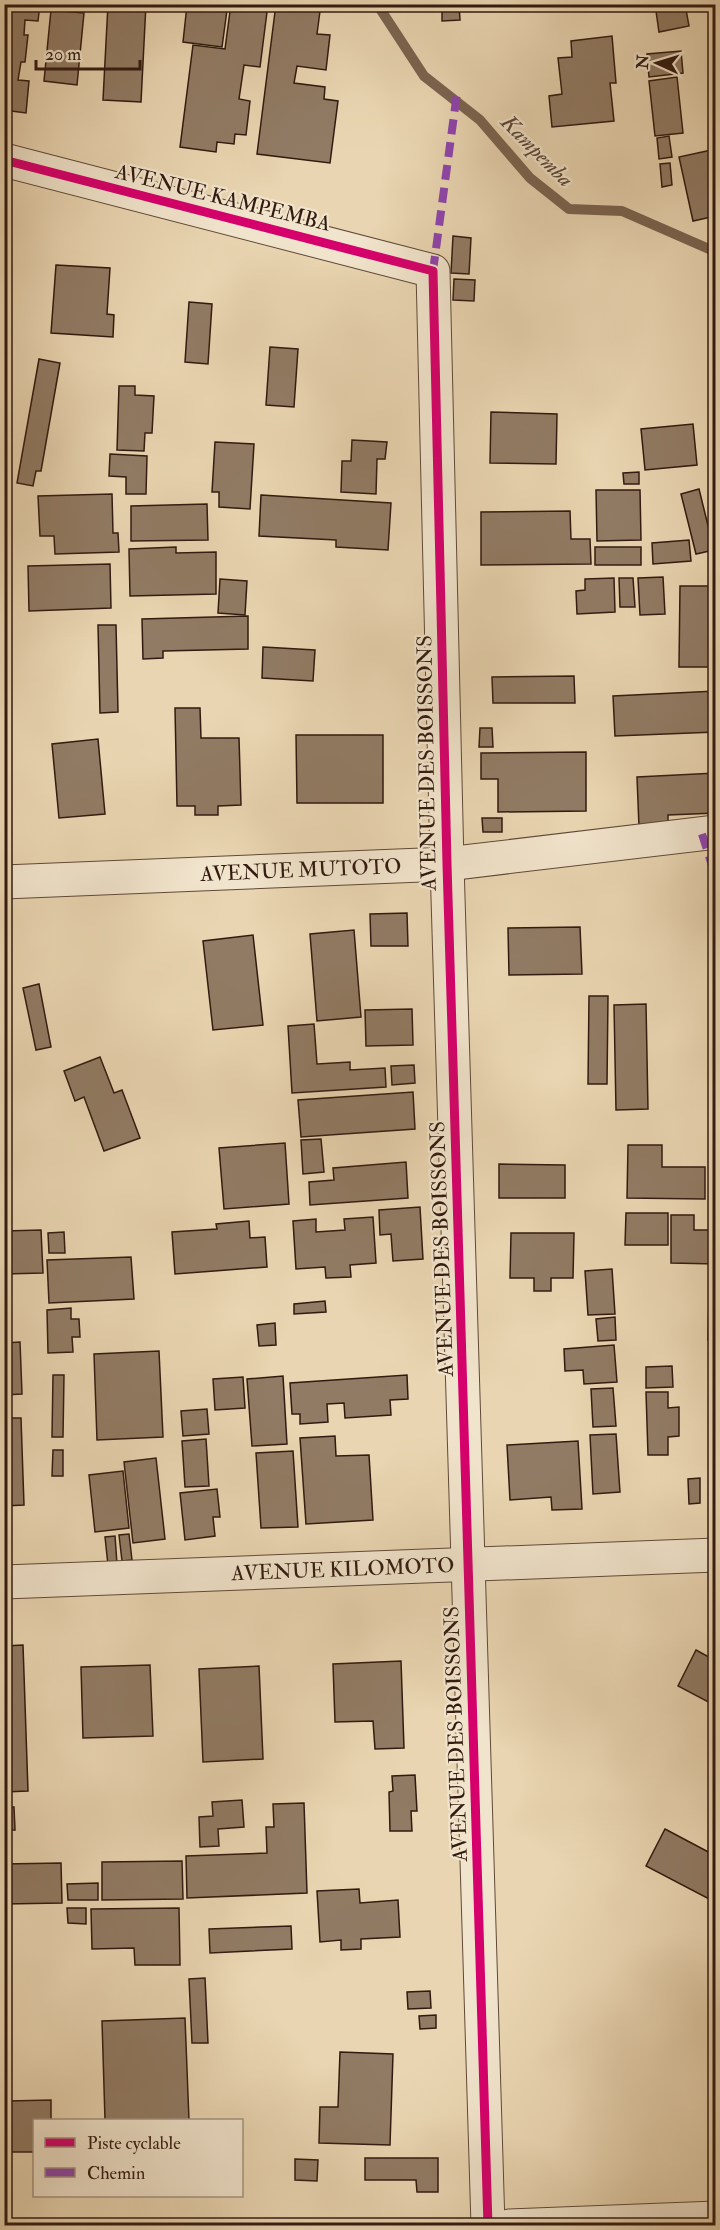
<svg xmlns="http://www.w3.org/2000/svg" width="720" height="2230" font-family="'IM FELL Double Pica',serif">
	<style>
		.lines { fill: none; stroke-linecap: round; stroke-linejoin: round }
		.stream { stroke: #7b6450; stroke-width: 10 }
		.building { fill: #917b64; stroke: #321a10; stroke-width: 1.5 }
		.minor-casing { stroke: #604938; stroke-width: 35 }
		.minor { stroke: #f1e4cc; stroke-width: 33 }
		.quiet { stroke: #8e44ad; stroke-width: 8; stroke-dasharray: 15 8; stroke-linecap: butt }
		.cycleway-casing { stroke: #f1e4cc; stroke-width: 13 }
		.cycleway { stroke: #d6006c; stroke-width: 9 }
		.labels { text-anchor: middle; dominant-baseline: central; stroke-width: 4.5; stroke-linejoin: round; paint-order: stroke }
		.street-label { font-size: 21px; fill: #321a10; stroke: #f1e4cc }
		.water-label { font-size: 22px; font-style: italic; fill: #5c4535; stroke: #f1e4cc }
	</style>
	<rect width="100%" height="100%" fill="#e9d5b1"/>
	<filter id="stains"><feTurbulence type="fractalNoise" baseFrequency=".00333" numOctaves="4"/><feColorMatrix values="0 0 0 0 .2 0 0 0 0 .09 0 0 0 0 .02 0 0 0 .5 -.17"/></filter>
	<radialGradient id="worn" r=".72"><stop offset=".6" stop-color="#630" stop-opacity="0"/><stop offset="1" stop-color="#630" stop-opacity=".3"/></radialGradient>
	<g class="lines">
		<!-- stream -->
		<path class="stream" d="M377,4l47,72 56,44 50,58 39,31 53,2 94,41"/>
	</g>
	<!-- building -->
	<g class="building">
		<path d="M4,4h36l-2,17 -13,-1 -1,15h4l-3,27h-4l-3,18 11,1 -3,32 -22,-3z"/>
		<path d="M108,4h38l-5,98 -38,-2z"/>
		<path d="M231,4h37l-8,63 -16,-2 -5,34 11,2 -4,34 -11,-1 -1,10 -17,-2 -1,10 -36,-5 13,-102 32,4z"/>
		<path d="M276,4h28v5l16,2 -3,23 13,1 -4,35 -29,-4 -3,17 31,4 -1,12 14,2 -8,62 -73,-9z"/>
		<path d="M431,4h28l1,16 -18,1v-11l-10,1z"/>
		<path d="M655,4h30l4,22 -30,6z"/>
		<path d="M187,5l40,5 -5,37 -39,-5z"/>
		<path d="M51,10l33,3 -7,72 -33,-4z"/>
		<path d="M612,36l4,47h-6l4,38 -62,6 -3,-31 13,-2 -4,-36 14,-1 -1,-16z"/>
		<path d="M681,51l2,22 -34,4 -2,-23z"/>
		<path d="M677,77l6,56 -28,3 -6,-55z"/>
		<path d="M669,136l3,21 -13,2 -2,-21z"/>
		<path d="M716,149v67l-23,5 -14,-64z"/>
		<path d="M670,163l2,22 -10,2 -2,-23z"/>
		<path d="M453,236l18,2 -2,36 -18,-1z"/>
		<path d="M56,265l54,3 -3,46 7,1 -1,22 -62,-4z"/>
		<path d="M454,279l21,1 -1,21 -21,-1z"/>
		<path d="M4,291l5,1 -5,57z"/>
		<path d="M189,302l23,2 -4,60 -23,-2z"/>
		<path d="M270,347l28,2 -4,58 -28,-2z"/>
		<path d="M39,359l21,4 -19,108h-5l-3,15 -16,-3z"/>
		<path d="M119,386h16v9l19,1 -2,37h-7l-1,18 -27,-1z"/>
		<path d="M491,412l66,2 -1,50 -66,-1z"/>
		<path d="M693,424l4,41 -52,5 -4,-41z"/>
		<path d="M352,440l35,2 -2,17h-8l-1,35 -35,-2 1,-31h9z"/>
		<path d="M215,442l39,2 -4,65 -31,-2v-15h-7z"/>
		<path d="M110,454l37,2 -1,38h-20v-17l-17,-1z"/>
		<path d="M639,472v12h-15l-1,-11z"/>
		<path d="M699,489l15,61 -18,4 -15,-60z"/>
		<path d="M596,490h44l1,50 -44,1z"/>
		<path d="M112,494l1,39h5l1,19 -64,2 -1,-18h-14l-2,-40z"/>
		<path d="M261,495l130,8 -3,47 -52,-3v-7l-77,-4z"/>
		<path d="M207,504l1,36 -77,1v-35z"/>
		<path d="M570,511l1,28h19l1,25 -110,1v-53z"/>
		<path d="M689,540l2,21 -38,3 -1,-21z"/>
		<path d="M176,547v6l40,-1v42l-86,2 -1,-47z"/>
		<rect x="595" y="547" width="46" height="18"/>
		<path d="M110,564l1,44 -82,3 -1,-45z"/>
		<path d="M663,577l2,37 -25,1 -2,-37z"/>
		<path d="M614,578l1,34 -38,2 -1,-23 9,-1v-11z"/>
		<path d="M619,578h14l2,29h-15z"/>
		<path d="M220,579l27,2 -2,34 -27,-2z"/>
		<path d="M680,586h36v81h-37z"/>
		<path d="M248,616v33l-85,2v7l-20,1 -1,-40z"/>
		<path d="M98,625h18l2,87 -18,1z"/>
		<path d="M263,647l52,3 -2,31 -51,-3z"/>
		<path d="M574,676l1,27h-82l-1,-26z"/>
		<path d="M716,691v41l-101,4 -2,-40z"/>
		<path d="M175,708h25l1,30h38l2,67 -23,1v9h-23v-9h-18z"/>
		<path d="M480,728h12l1,19h-14z"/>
		<path d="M296,735h87v68h-86z"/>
		<path d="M98,739l7,75 -46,4 -7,-74z"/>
		<path d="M586,752v59l-88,1v-33h-17v-26z"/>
		<path d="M716,773v40l-48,2v11l-29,1 -2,-50z"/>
		<path d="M482,818h20v14h-19z"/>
		<path d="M407,913l1,33h-37l-1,-32z"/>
		<path d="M580,927l2,47 -73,1 -1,-47z"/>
		<path d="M354,930l7,87 -44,4 -7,-87z"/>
		<path d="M253,935l10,90 -50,5 -10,-89z"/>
		<path d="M39,984l12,63 -15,3 -13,-62z"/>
		<path d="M589,996h19l-1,88h-19z"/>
		<path d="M646,1004l2,105 -32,1 -2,-105z"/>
		<path d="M412,1009l1,36 -47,1 -1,-36z"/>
		<path d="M314,1024l3,40 33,-2v8l35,-2 1,19 -94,6 -4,-67z"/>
		<path d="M100,1057l14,36 8,-3 18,48 -36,13 -20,-54 -9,4 -11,-30z"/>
		<path d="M414,1065l1,18 -23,2 -1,-19z"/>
		<path d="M413,1092l2,37 -114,8 -3,-37z"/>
		<path d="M321,1139l3,33 -21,2 -2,-34z"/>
		<path d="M285,1143l4,61 -65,5 -5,-61z"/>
		<path d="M628,1145h34v22h43v32l-78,-1z"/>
		<path d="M406,1162l2,36 -98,7 -1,-23 25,-2 -1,-12z"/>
		<path d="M499,1164l66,1v33h-66z"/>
		<path d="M420,1207l3,52 -30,2 -2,-27 -11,1 -1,-25z"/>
		<path d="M626,1213h42v32h-43z"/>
		<path d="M671,1215h23v15h22v34l-45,-1z"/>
		<path d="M373,1217l3,46 -26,2 1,12 -25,1 -1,-11 -29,2 -3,-48 23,-2v13l29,-2 -1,-11z"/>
		<path d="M249,1221l1,17 15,-1 2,30 -92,7 -3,-42 45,-3 -1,-5z"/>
		<path d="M41,1230l2,43 -39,1v-43z"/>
		<path d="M64,1232l1,21h-16l-1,-20z"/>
		<path d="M511,1233h63l-1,45h-22v13h-17v-13h-24z"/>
		<path d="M131,1257l3,42 -85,4 -2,-43z"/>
		<path d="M612,1269l3,45 -27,1 -3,-44z"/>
		<path d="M709,1295h7v45h-8z"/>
		<path d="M325,1301l1,11 -32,2v-10z"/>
		<path d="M71,1308v11h8l1,18h-8l1,15 -25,1 -1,-43z"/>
		<path d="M615,1317l1,23 -18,1 -2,-22z"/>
		<path d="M275,1323l1,22 -17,1 -2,-21z"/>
		<path d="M20,1342l2,52 -18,1v-52z"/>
		<path d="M614,1345l3,37 -33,2 -1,-14 -18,1 -1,-22z"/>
		<path d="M159,1351l4,86 -66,3 -3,-86z"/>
		<path d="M672,1366l1,21 -27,1v-21z"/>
		<path d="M53,1375h11l-1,62h-11z"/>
		<path d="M407,1375l1,24 -18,1 1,15 -46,3 -1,-15 -17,1 1,18 -28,2v-10h-8l-2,-31z"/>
		<path d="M283,1376l4,68 -35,2 -5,-67z"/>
		<path d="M243,1377l2,31 -30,2 -2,-31z"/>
		<path d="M613,1388l3,38 -23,1 -2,-38z"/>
		<path d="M646,1392h22v16l11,-1v29l-11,1v18h-20z"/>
		<path d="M207,1409l2,25 -26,2 -2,-25z"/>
		<path d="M4,1418h17l3,87 -20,1z"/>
		<path d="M616,1434l4,58 -27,2 -3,-59z"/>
		<path d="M335,1436l1,20 33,-1 4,65 -67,4 -6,-86z"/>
		<path d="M206,1439l3,47 -24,1 -3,-46z"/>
		<path d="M578,1441l4,68 -30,1 -1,-13 -41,3 -3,-55z"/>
		<path d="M53,1450h10v26h-11z"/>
		<path d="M293,1451l5,76 -37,1 -5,-75z"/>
		<path d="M156,1458l9,81 -32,4 -9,-81z"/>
		<path d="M123,1471l6,57 -34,4 -6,-57z"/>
		<path d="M700,1478v25l-11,1 -1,-25z"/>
		<path d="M217,1489l3,28h-7l2,19 -30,4 -5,-47z"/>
		<path d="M129,1534l3,26 -10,1 -3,-26z"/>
		<path d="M115,1536l2,28 -9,1 -3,-28z"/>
		<path d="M23,1645l5,146 -24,1v-146z"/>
		<path d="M696,1650l20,11v45l-38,-20z"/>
		<path d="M401,1661l3,87 -29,1 -2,-28 -38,1 -2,-58z"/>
		<path d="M150,1665l3,71 -70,2 -2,-71z"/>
		<path d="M259,1666l4,93 -60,3 -4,-93z"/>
		<path d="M415,1775l2,36h-6l1,20h-22l-1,-39 4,-1 -1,-15z"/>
		<path d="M242,1800l2,27 -26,2 1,17 -19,1 -1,-30 14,-1 -1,-14z"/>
		<path d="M304,1803l3,90 -120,5 -1,-42 81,-3 -1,-26h8l-1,-23z"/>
		<path d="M4,1807h10l1,23h-11z"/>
		<path d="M665,1829l51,27v34l-5,10 -65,-34z"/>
		<path d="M182,1861l1,38 -81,1v-38z"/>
		<path d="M61,1863l1,40 -58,1v-40z"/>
		<path d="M98,1883v17h-30l-1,-16z"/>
		<path d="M359,1889l1,14 38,-3 2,37 -39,2v10l-20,1v-10l-21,2 -3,-51z"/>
		<path d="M67,1908h19v16l-18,-1z"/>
		<path d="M179,1908l1,57h-45l-1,-17 -42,1 -1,-40z"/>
		<path d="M291,1926l1,23 -82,4 -1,-24z"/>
		<path d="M205,1978l3,65h-16l-3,-64z"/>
		<path d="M430,1991l1,17 -23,1 -1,-17z"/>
		<path d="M436,2015v13l-16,1 -1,-13z"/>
		<path d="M185,2018l4,102h-84l-3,-99z"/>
		<path d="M340,2052l53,2 -3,91 -71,-2 1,-36h18z"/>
		<path d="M51,2100v20h-17v32h-25l-1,-51z"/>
		<path d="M365,2158h73v34h-21l-1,-12h-51z"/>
		<path d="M295,2159l23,1 -1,21 -22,-1z"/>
	</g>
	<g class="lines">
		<defs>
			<g id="minor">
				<path d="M4,160l429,111 14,593 41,1362"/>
				<path id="s1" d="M4,882l443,-18 269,-32"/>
				<path id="s2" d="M4,1582l712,-27"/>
				<path d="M509,2226l207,-8"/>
			</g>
		</defs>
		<!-- minor casing -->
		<use href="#minor" class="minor-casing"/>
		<!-- minor -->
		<use href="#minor" class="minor"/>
		<!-- quiet -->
		<g class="quiet">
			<path d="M433,271l24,-178"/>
			<path d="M702,834l14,44"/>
		</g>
		<defs>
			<path id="cycleway" d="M4,160l429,111 14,593 41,1362"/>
		</defs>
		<!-- cycleway casing -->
		<use href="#cycleway" class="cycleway-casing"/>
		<!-- cycleway -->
		<use href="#cycleway" class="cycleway"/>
	</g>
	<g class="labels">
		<!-- street labels -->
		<g class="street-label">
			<text transform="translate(223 198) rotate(14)">AVENUE KAMPEMBA</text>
			<text transform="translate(427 763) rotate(-91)">AVENUE DES BOISSONS</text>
			<text stroke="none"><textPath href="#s1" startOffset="297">AVENUE MUTOTO</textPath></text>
			<text transform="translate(442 1249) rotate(-92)">AVENUE DES BOISSONS</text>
			<text stroke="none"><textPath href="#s2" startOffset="339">AVENUE KILOMOTO</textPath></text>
			<text transform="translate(456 1734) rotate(-92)">AVENUE DES BOISSONS</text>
		</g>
		<!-- water labels -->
		<g class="water-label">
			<text transform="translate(537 151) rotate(45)">Kampemba</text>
		</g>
	</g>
	<!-- margin -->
	<rect width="720" height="2230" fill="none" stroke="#e9d5b1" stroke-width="24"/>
	<rect x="6" y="6" width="708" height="2218" fill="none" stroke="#321a10" stroke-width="3"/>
	<rect x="12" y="12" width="696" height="2206" fill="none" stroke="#321a10" stroke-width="1.5"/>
	<!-- legend -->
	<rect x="33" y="2119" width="210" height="78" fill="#f1e4cc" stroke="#a59381" stroke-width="1.5"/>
	<rect x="45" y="2138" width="30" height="9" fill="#d6006c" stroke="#a59381" stroke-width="1.5"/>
	<text x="87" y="2149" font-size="18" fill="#321a10">Piste cyclable</text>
	<rect x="45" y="2168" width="30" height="9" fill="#8e44ad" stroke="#a59381" stroke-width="1.5"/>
	<text x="87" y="2179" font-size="18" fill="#321a10">Chemin</text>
	<!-- north arrow -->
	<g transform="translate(657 63) rotate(274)" stroke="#f1e4cc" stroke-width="4.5" paint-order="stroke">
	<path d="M0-4.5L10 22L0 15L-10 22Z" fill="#321a10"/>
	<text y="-9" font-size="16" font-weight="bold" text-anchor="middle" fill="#321a10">N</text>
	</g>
	<!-- scale -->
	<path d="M36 60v9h104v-9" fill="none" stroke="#321a10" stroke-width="3"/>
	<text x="45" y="60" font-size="18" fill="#321a10" stroke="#f1e4cc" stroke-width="4.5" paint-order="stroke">20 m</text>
	<rect width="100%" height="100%" filter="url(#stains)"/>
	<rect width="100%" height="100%" fill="url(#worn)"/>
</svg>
